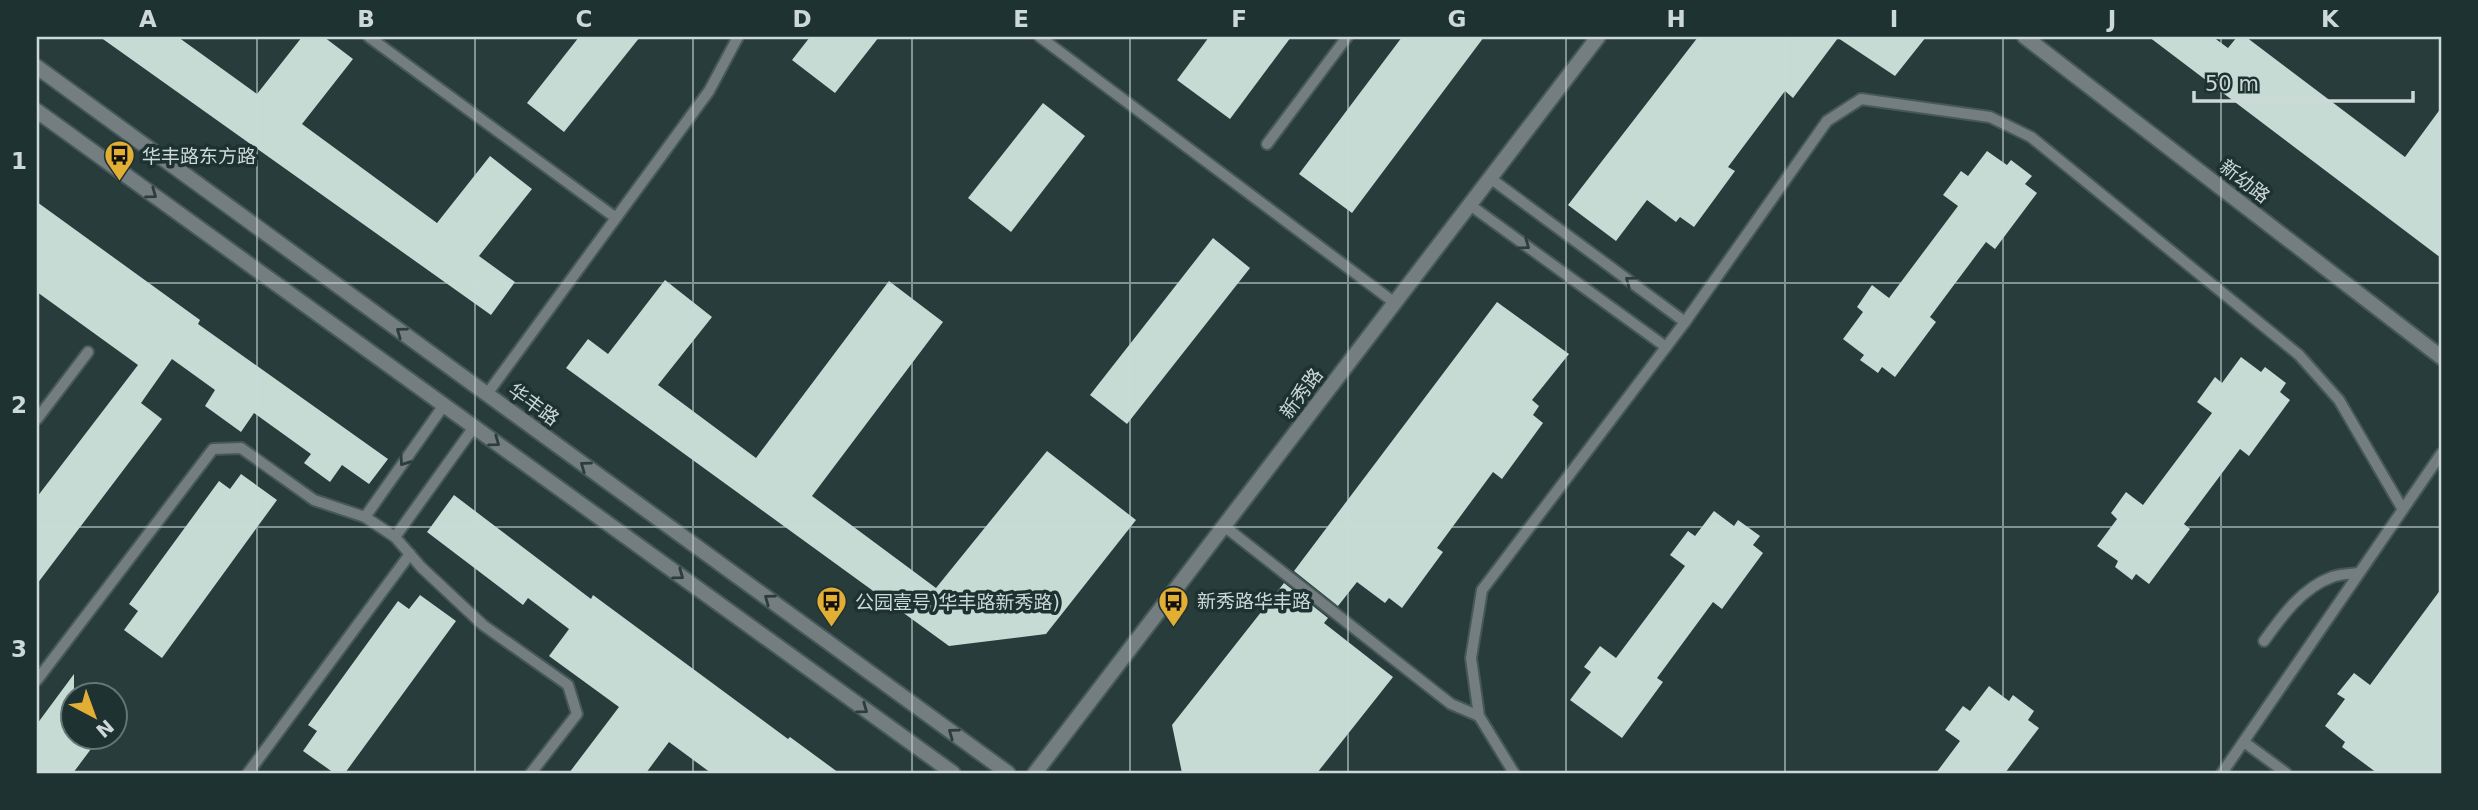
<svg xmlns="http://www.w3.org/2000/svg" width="2478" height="810" font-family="'DejaVu Sans','Noto Sans SC',sans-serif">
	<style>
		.building { fill: #c5dbd3 }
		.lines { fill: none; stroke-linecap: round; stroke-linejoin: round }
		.service-casing { stroke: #465858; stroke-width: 14 }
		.minor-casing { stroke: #465858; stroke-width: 18 }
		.tertiary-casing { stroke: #465858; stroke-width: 18 }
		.service { stroke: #747d80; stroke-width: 10 }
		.minor { stroke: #747d80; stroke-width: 14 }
		.tertiary { stroke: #747d80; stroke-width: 14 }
		.oneway { stroke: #2b3d3d }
		.grid { fill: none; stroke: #cdd9d9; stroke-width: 2; stroke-opacity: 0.55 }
		.labels { text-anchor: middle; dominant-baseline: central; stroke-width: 7; stroke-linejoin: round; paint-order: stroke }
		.poi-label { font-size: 19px; fill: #cdd9d9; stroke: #1e3231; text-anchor: start }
		.street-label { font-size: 19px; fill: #cdd9d9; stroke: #1e3231 }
		.neatline { fill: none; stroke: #cdd9d9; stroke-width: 2.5 }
		.grid-label { font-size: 23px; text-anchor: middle; font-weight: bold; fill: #cdd9d9 }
	</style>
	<rect width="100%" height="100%" fill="#283c3c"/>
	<!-- building -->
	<g class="building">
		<path d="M100,37h78l79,57 45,-57h22l29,22 -51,65 135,99 53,-67 42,33 -53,67 36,26 -24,33z"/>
		<path d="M579,37h61l-76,95 -37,-29z"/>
		<path d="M810,37h69l-44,56 -43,-33z"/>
		<path d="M1209,37h82l-61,82 -53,-39z"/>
		<path d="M1402,37h82l-132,176 -53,-39z"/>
		<path d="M1698,37h228l-31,39 -57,-38 -45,60 -8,-7 -57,76 7,4 -41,56 -14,-10 -4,5 -29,-22 -31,41 -48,-36z"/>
		<path d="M2149,37h64l15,11 9,-11h9l159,120 36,-49v150z"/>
		<path d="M1043,103l42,33 -74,96 -43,-34z"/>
		<path d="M1987,151l20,14 4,-5 21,16 -7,8 12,9 -42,56 -9,-7 -56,75 6,5 -41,55 -13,-10 -4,6 -18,-13 4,-5 -21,-16 20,-27 -6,-5 15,-22 17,13 69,-92 -15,-11 18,-24 7,5z"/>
		<path d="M37,202l163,118 -2,4 190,135 -19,25 -27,-19 -12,17 -26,-19 7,-9 -57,-41 -13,19 -36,-26 10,-16 -43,-31 -31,44 21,16 -125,165v-87l101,-132 -101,-73z"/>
		<path d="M1213,238l37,30 -123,156 -37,-29z"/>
		<path d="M665,280l47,37 -54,68 98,73 133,-177 54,41 -131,174 124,92 111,-137 89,69 -90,114 -97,12 -383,-278 22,-29 20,15z"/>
		<path d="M1497,302l72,52 -37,46 7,6 -6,9 10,8 -41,56 -9,-7 -56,76 6,4 -41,56 -13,-10 -4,5 -28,-21 -19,24 -44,-35z"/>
		<path d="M2241,357l20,15 4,-5 21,16 -6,9 10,8 -41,56 -9,-7 -56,75 6,5 -41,55 -13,-10 -4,6 -17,-13 3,-6 -21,-15 20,-27 -6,-6 15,-21 17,13 69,-92 -15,-11 18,-25 7,6z"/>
		<path d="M241,474l36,26 -115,158 -38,-28 14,-19 -9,-7 90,-123 11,8z"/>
		<path d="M454,495l137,104 2,-4 195,144 2,-2 49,36h-128l-42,-31 -23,31h-77l50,-66 -70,-51 20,-27 -41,-31 -5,7 -96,-73z"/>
		<path d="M1714,511l20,15 4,-6 22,16 -7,9 10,8 -41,56 -9,-7 -56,76 6,4 -41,56 -52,-38 21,-28 -7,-5 16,-21 16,12 69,-92 -15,-11 18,-24 7,5z"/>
		<path d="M1284,583l44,35 -4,5 69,54 -76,96h-135l-10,-48z"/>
		<path d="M2441,589v184h-64l-35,-26 3,-5 -20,-16 20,-27 -8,-5 17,-21 16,12z"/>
		<path d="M420,595l36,26 -111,152h-11l-31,-22 14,-20 -9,-6 90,-124 11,8z"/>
		<path d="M74,674v63h26l-27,36h-36v-49z"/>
		<path d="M1989,686l20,15 4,-6 21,16 -6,9 11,8 -34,45h-69l24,-32 -15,-11 18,-24 7,5z"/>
	</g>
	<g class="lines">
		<defs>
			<g id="service">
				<path d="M369,37l247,181"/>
				<path d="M1040,37l355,266"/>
				<path d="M1267,144l80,-107"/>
				<path d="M1490,178l195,144"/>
				<path d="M1470,205l196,142"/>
				<path d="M487,394l222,-303 29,-54"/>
				<path d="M37,419l51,-67"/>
				<path d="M365,517l79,-112"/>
				<path d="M1224,526l227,178 28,12"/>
				<path d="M395,537l79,-110"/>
				<path d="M2264,641c18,-25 38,-53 68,-64 8,-3 18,-3 27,-4"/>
				<path d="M37,680l176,-231 28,-1 73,52 51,17 30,20 26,30 62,58 85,60 9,29 -46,59"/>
				<path d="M2244,742l42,31"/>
				<path d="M248,773l162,-219"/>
				<path d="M1514,773l-35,-57 -8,-58 11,-68 203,-268 142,-201 34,-22 129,18 41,20 268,218 40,45 63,108"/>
				<path d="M2222,773l219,-319"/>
			</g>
			<g id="minor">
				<path d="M2025,37l416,320"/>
				<path d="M1035,773l563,-736"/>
			</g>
			<g id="tertiary">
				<path d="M37,67l971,706"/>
				<path d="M37,111l916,662"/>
			</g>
		</defs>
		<!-- service casing -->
		<use href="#service" class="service-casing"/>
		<!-- minor casing -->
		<use href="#minor" class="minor-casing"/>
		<!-- tertiary casing -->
		<use href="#tertiary" class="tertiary-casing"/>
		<!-- service -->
		<use href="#service" class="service"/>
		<!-- minor -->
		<use href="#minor" class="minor"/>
		<!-- tertiary -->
		<use href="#tertiary" class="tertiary"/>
	</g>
	<!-- one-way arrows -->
	<defs><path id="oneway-chevron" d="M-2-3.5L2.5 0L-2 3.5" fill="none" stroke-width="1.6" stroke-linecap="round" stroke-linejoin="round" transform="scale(1.75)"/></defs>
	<g class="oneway">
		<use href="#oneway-chevron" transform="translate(152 194) rotate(36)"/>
		<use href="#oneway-chevron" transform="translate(1525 245) rotate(36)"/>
		<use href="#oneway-chevron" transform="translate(1630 281) rotate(-144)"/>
		<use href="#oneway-chevron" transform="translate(401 332) rotate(-144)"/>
		<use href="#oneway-chevron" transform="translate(495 442) rotate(36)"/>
		<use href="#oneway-chevron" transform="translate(404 461) rotate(125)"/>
		<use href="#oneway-chevron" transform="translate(585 466) rotate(-144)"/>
		<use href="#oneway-chevron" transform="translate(679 575) rotate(36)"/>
		<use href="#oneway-chevron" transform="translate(769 599) rotate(-144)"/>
		<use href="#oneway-chevron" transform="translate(863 709) rotate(36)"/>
		<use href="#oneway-chevron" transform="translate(953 733) rotate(-144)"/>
	</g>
	<!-- grid -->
	<path class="grid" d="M257,37v736M475,37v736M693,37v736M912,37v736M1130,37v736M1348,37v736M1566,37v736M1785,37v736M2003,37v736M2221,37v736M37,283h2404M37,527h2404"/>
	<!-- icons -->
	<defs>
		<symbol id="bus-pin" viewBox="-11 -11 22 30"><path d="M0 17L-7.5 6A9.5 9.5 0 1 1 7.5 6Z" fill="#e2ae34" stroke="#1e3231"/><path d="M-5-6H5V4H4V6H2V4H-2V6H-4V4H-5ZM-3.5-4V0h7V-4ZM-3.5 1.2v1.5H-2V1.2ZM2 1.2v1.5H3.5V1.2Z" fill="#111"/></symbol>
	</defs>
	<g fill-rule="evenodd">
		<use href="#bus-pin" x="102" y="138" width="35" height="47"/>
		<use href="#bus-pin" x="1156" y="584" width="35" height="47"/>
		<use href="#bus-pin" x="814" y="584" width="35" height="47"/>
	</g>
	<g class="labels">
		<!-- poi labels -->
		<g class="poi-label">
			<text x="142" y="156">华丰路东方路</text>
			<text x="1197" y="601">新秀路华丰路</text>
			<text x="855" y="602">公园壹号)华丰路新秀路)</text>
		</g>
		<!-- street labels -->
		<g class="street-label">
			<text transform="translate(2245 181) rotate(38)">新幼路</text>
			<text transform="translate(1301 393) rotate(-53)">新秀路</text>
			<text transform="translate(534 404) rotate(36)">华丰路</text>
		</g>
	</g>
	<!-- border -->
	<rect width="2478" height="810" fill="none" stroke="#1e3231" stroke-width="77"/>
	<!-- north arrow -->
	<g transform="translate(94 716) rotate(139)"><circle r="33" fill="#1e3231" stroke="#647574" stroke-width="2"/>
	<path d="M0-5L12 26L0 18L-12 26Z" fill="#e2ae34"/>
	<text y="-10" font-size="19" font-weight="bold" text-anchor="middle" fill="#cdd9d9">N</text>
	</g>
	<!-- scale -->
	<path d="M2194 91v10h219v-10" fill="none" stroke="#cdd9d9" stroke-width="3.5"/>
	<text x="2205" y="91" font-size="21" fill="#cdd9d9" stroke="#1e3231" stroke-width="5" paint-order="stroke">50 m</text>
	<rect x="38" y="38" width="2402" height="734" class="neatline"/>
	<g class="grid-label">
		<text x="148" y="27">A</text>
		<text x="366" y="27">B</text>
		<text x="584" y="27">C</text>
		<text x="802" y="27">D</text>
		<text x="1021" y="27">E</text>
		<text x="1239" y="27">F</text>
		<text x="1457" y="27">G</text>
		<text x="1676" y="27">H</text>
		<text x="1894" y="27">I</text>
		<text x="2112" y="27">J</text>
		<text x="2330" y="27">K</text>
		<text x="19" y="169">1</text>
		<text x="19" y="413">2</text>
		<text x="19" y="657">3</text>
	</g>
</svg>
